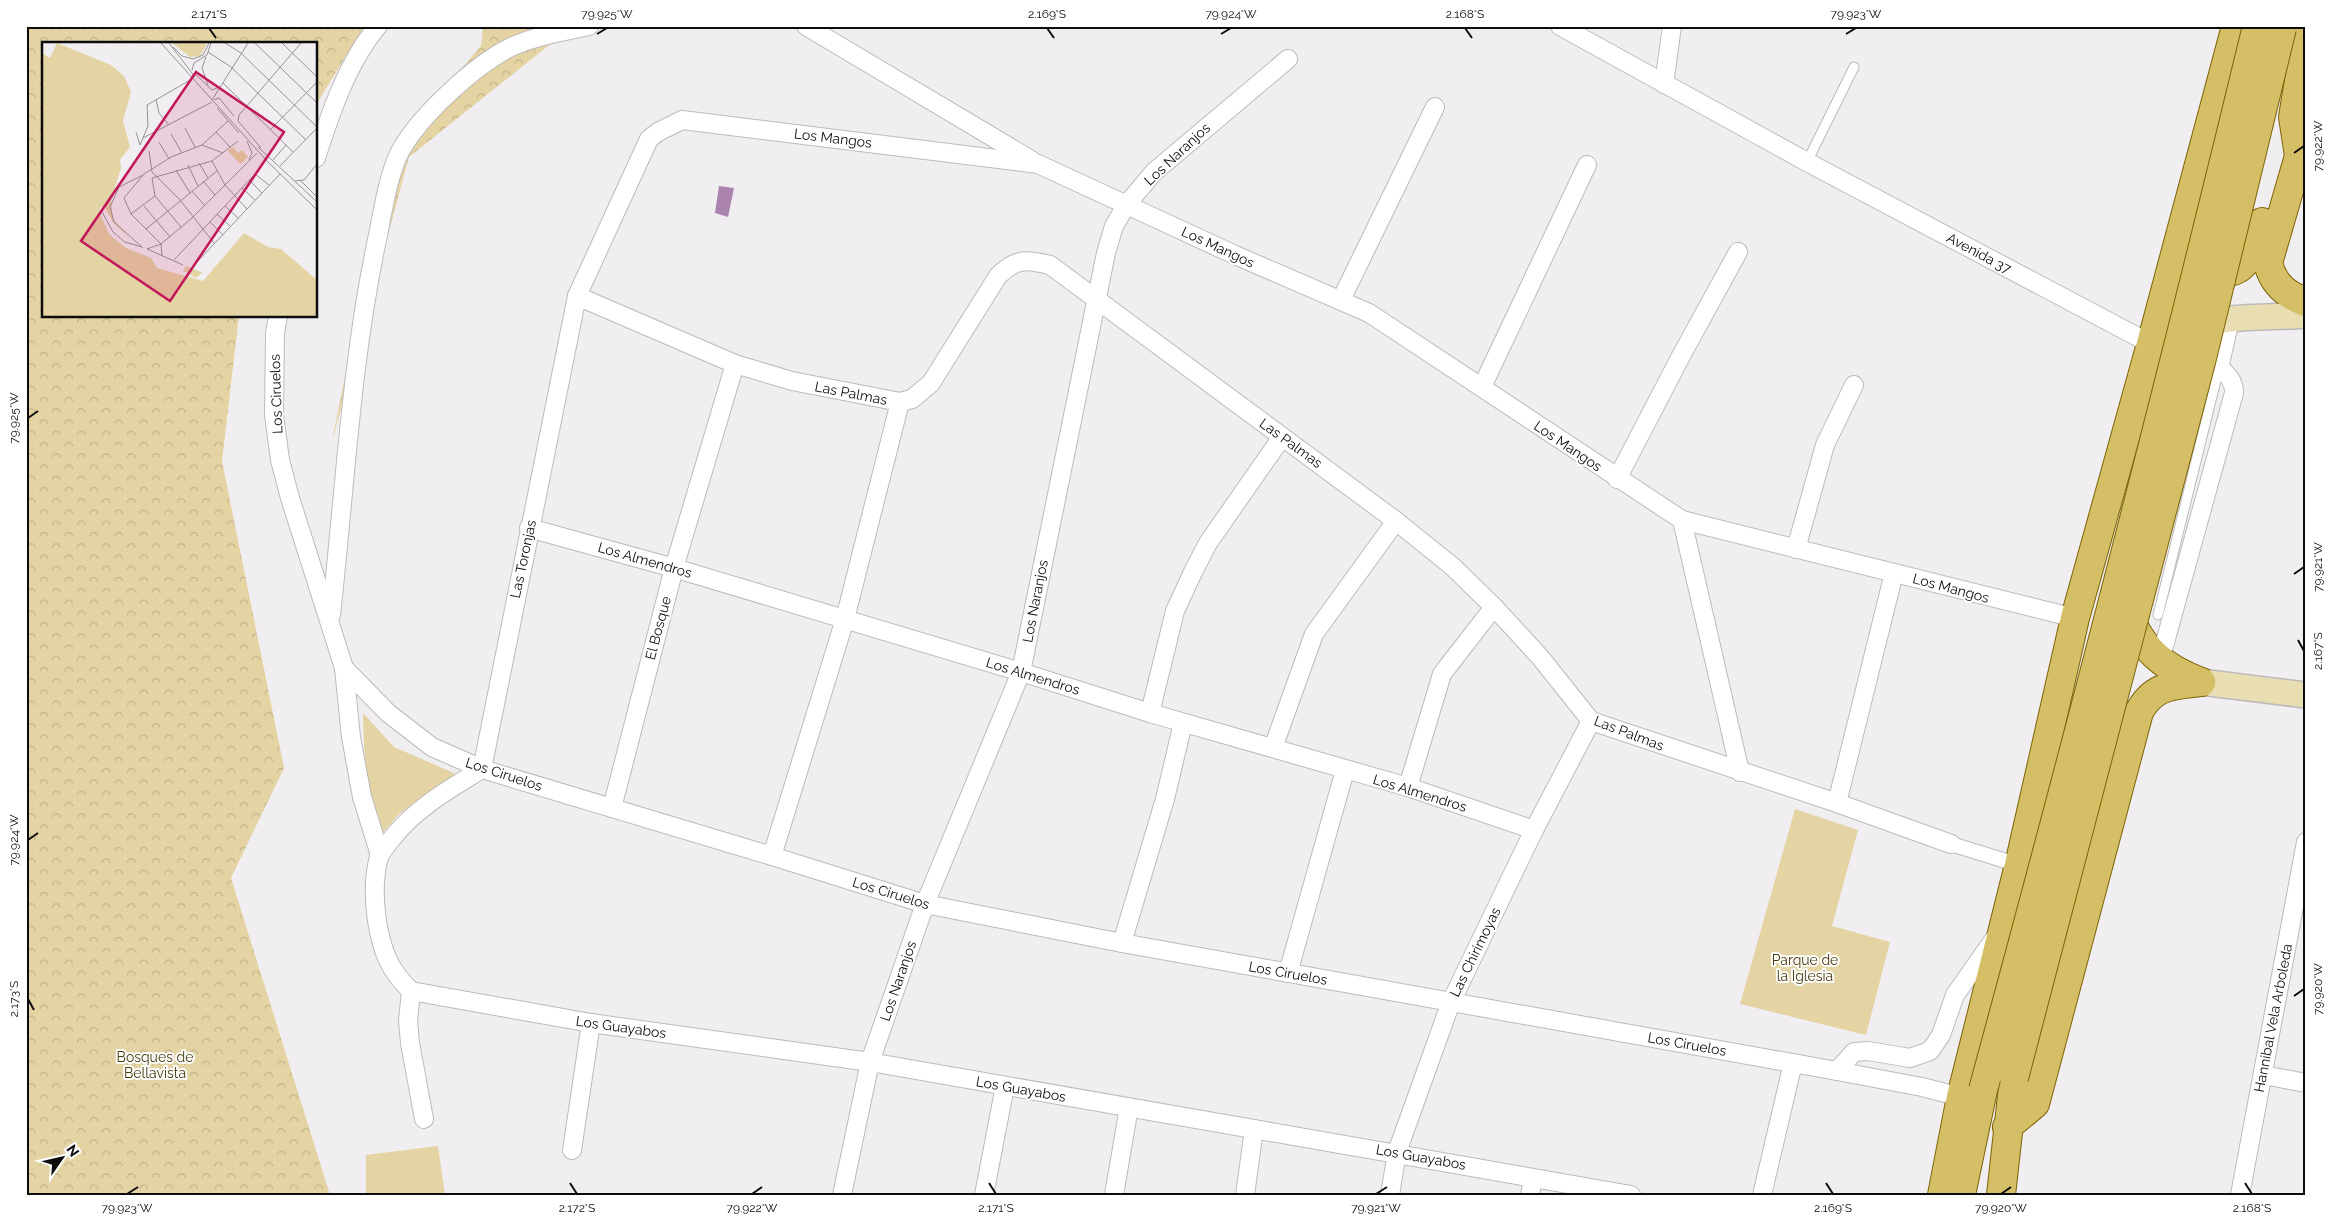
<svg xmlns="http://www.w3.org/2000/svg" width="2332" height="1221" font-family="Raleway,sans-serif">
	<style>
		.green { fill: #e4d3a3 }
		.forest { fill: url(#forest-crowns) }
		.water { fill: #aa83ae }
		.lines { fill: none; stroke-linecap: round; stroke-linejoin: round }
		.service-casing { stroke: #bdbabd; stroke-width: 11 }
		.pedestrian-casing { stroke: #bdbabd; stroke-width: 16 }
		.minor-casing { stroke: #bdbabd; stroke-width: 20 }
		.secondary-casing { stroke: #bdbabd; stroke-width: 28 }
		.primary-casing { stroke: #7c6305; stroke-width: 30 }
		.service { stroke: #fff; stroke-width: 9 }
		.pedestrian { stroke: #fff; stroke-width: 14 }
		.minor { stroke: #fff; stroke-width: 18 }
		.secondary { stroke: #e9deb2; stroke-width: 25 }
		.primary { stroke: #d4be66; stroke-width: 28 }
		.primary-bridge-casing { stroke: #7c6305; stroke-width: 30; stroke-linecap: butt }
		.primary-bridge { stroke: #d4be66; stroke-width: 28 }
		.ticks { fill: none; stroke: #0d0c0d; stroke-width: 2 }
		.labels { text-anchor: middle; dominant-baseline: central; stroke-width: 4; stroke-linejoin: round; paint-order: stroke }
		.street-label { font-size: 14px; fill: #0d0c0d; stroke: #fff }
		.park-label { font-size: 14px; fill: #483a0d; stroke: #fff }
		.inset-road { fill: none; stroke: #969496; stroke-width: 1 }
		.view { fill: #c2185b; fill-opacity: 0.15; stroke: #c2185b; stroke-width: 2.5 }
		.inset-edge { fill: none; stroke: #0d0c0d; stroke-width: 2.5 }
		.neatline { fill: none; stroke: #0d0c0d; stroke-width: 2 }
		.ticks-label { font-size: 12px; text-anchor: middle; fill: #0d0c0d }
	</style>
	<defs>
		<pattern id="forest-crowns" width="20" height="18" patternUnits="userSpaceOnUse" patternTransform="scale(1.25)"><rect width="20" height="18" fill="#e4d3a3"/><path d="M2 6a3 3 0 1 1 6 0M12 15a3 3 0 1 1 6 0" fill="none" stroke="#c2b48b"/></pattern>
	</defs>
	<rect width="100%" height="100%" fill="#f1eef1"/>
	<!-- green -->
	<g class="green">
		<path d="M363,713l31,34 62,27 -57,40 -18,21c-15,-45 -17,-75 -18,-122z"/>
		<path d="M1795,809l63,21 -26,96 58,16 -24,93 -126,-31z"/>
		<path d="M438,1146l7,49h-79v-40z"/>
	</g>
	<!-- forest -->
	<g class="forest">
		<path d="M26,26h338l-48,79v-61h-272v272h195l-17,145 62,307 -53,110 99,317h-304z"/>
		<path d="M483,26h90l-164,131 -77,285 57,-290 92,-106z"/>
	</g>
	<!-- water -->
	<path class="water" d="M719,186l15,2 -6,29 -13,-4z"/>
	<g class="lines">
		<defs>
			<g id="service">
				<path d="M1807,162l47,-95"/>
				<path d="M2158,615l61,-247"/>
			</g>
			<path id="pedestrian" d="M1951,844l68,21"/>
			<g id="minor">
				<path d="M806,26l225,134"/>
				<path d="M1560,26l247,136 344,182"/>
				<path d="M1664,84l8,-58"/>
				<path d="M316,158c14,-44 32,-97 62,-132"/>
				<path d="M577,296l158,68 57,17 108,21 12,-3 19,-16 67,-107c18,-18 29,-17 52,-11l346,256 57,46 41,40 46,50 51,64 246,82 114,41"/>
				<path d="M1341,300l94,-193"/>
				<path d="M278,316l-3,17 -1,82 6,45 10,38 54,170 44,45 44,34 50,22 290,87 153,48 197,39 715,128 85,16 39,10"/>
				<path d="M2219,368l11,-48"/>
				<path d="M1482,387l105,-222"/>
				<path d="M1617,479l64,-123 57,-104"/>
				<path d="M1682,520l393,98"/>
				<path d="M529,528l145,40 347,104 129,41 258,74 126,43"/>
				<path d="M1796,549l29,-104 29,-60"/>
				<path d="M331,615c14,-126 20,-255 47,-380 5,-25 11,-65 24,-87 20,-34 72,-82 107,-100 23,-11 55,-17 80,-22"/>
				<path d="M2164,646l70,-253c1,-20 -23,-30 -39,-40"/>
				<path d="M344,668l7,69 11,60 18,58"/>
				<path d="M1150,713l25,-102 18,-39 15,-29 74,-106"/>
				<path d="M1273,748l41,-114 82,-113"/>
				<path d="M1408,787l34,-113 52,-67"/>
				<path d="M1837,803l57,-230"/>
				<path d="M612,808l62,-240 61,-204"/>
				<path d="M772,856l73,-237 55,-217"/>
				<path d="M1122,943l43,-144 18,-76"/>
				<path d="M1288,973l57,-203"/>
				<path d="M411,991c-22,-21 -29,-40 -34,-70 -3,-21 -4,-43 2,-64 2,-5 7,-11 11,-16 24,-32 58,-51 92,-72l95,-473 72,-157 9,-7 24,-12 356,44 197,91 134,58 313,207 58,252"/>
				<path d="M411,991l180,32 279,39 761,133"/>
				<path d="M411,991l-3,30 2,22 14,76"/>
				<path d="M1837,1071l17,-19 14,-1 42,7 20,-7 11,-16 14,-40 42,-60"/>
				<path d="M2263,1075l43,8"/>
				<path d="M572,1150l19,-127"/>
				<path d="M842,1195l28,-133 55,-158 96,-232 85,-419 8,-27 13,-22 27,-32 134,-113"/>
				<path d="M984,1195l21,-109"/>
				<path d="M1114,1195l15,-88"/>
				<path d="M1245,1195l9,-66"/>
				<path d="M1390,1195l7,-43 54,-150 83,-172 57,-109"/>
				<path d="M1530,1195l3,-17"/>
				<path d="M1762,1195l31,-132"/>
				<path d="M2240,1195l66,-353"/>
			</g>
			<g id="secondary">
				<path d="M2192,327c29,-12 81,-9 114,-12"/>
				<path d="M2201,682l105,13"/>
			</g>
			<g id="primary">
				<path d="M2306,38l-13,79 6,39 -31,107c5,21 18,32 38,39"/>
				<path d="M2202,265c6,2 13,6 19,7 29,3 34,-30 41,-50"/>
				<path d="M2126,609c15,40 36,58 75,73"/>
				<path d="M2007,1127l28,-23 104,-392c15,-28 34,-26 62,-30"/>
				<path d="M1942,1195l19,-98 58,-232 56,-247 76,-274 85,-318"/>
				<path d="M1961,1195l22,-105"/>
				<path d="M2001,1195l13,-117"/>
			</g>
		</defs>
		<!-- service casing -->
		<use href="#service" class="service-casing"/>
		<!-- pedestrian casing -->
		<use href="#pedestrian" class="pedestrian-casing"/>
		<!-- minor casing -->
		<use href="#minor" class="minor-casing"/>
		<!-- secondary casing -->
		<use href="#secondary" class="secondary-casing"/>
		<!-- primary casing -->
		<use href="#primary" class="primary-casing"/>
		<!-- service -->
		<use href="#service" class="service"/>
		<!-- pedestrian -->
		<use href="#pedestrian" class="pedestrian"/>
		<!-- minor -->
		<use href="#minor" class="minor"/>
		<!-- secondary -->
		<use href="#secondary" class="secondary"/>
		<!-- primary -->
		<use href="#primary" class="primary"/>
		<defs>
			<g id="primary-bridge">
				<path d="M2014,1078l188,-720 80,-330"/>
				<path d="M1983,1090c96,-353 188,-708 274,-1064"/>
			</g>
		</defs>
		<!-- primary-bridge casing -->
		<use href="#primary-bridge" class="primary-bridge-casing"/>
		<!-- primary-bridge -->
		<use href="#primary-bridge" class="primary-bridge"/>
	</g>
	<!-- ticks -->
	<path class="ticks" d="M209,28l7,10M1047,28l7,10M1465,28l7,10M597,34l10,-6M1221,34l10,-6M1846,34l10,-6M2294,153l10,-7M28,418l10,-7M2294,574l10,-7M2298,640l6,11M28,840l10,-7M2294,996l10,-7M28,999l6,11M570,1183l7,11M989,1183l7,11M1826,1183l7,11M2245,1183l7,11M127,1194l11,-7M752,1194l10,-7M1376,1194l11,-7M2001,1194l10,-7"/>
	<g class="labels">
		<!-- street labels -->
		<g class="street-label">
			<text transform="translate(833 138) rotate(7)">Los Mangos</text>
			<text transform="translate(1177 154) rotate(-43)">Los Naranjos</text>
			<text transform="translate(1218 247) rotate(25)">Los Mangos</text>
			<text transform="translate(1979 253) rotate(28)">Avenida 37</text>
			<text transform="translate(851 393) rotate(11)">Las Palmas</text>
			<text transform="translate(276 394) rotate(-92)">Los Ciruelos</text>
			<text transform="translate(1291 443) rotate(36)">Las Palmas</text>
			<text transform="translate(1568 446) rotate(34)">Los Mangos</text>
			<text transform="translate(523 559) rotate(-78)">Las Toronjas</text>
			<text transform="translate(645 560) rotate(16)">Los Almendros</text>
			<text transform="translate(1951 588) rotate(15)">Los Mangos</text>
			<text transform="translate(1035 601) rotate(-79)">Los Naranjos</text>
			<text transform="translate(658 628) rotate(-75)">El Bosque</text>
			<text transform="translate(1033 676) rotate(17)">Los Almendros</text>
			<text transform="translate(1629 733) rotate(21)">Las Palmas</text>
			<text transform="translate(504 774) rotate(18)">Los Ciruelos</text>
			<text transform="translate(1420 793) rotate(17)">Los Almendros</text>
			<text transform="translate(891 893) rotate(17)">Los Ciruelos</text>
			<text transform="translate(1475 952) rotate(-64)">Las Chirimoyas</text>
			<text transform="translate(1288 973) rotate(10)">Los Ciruelos</text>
			<text transform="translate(898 981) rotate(-71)">Los Naranjos</text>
			<text transform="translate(2273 1018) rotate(-79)">Hannibal Vela Arboleda</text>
			<text transform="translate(621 1027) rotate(8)">Los Guayabos</text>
			<text transform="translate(1687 1044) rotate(10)">Los Ciruelos</text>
			<text transform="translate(1021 1089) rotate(10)">Los Guayabos</text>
			<text transform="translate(1421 1157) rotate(10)">Los Guayabos</text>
		</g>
		<!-- park labels -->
		<g class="park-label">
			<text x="1805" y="960">Parque de<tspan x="1805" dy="16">la Iglesia</tspan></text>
			<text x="155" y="1057">Bosques de<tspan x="155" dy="16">Bellavista</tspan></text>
		</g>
	</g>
	<!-- overview -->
	<g transform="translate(42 42)">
		<rect width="275" height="275" fill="#f1eef1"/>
		<path d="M130,1h35l-7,13 -10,1zM191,105l5,6 4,-3 6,7 -8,7 -12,-13zM144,224l12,5 5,1 -7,6 -13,-7z" fill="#e4d3a3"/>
		<path d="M15,1l54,22 13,11 7,16 -8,29 7,26 -10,13 1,8 -10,33 2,18 17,20 -18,-18 -8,-15 -4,2 1,7 8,19 17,14 25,10 6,10 46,13 41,-48 24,14 13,2 36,31v36h-275v-263l8,5z" fill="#e4d3a3"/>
		<path class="inset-road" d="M119,1l106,118 50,49M127,1l26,34M183,1l16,10 76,74M213,1l62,60M240,1l35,34M131,5l9,9 11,3 10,-4 6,-12M166,10l23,15 75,73M164,15l-4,11 6,17M150,28l2,-7 13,-8 4,-12M152,31l18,17 5,-2M181,41l70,69M114,57l3,14 10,12M170,58l36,-57M172,58l5,-2 15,18M175,66l22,25M197,73l62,-72M197,73l-1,6 23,27M143,86l10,19M228,88l47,-48M94,90l4,13 8,-19 -1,-21 45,-26M174,90l14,15M129,92l11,19M101,96l69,-36M205,99l5,12 -3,7M117,100l10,17M160,103l26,-24M216,105l59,55M107,109l3,21 28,28 34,43M231,118l13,-15M170,119l13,24 22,24M157,121l9,15M146,123l10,21M238,124l37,-38M134,128l14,23M207,138l13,13M161,139l12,14M253,139l9,-1 13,-16M259,139l16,16M200,146l13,12M150,149l13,15M113,154l26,31M102,164l26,31M183,164l13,12M59,168l12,22 12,10 17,5M89,172l24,-18 -3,-18 60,-17 26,-20M175,172l13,12M168,180l13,13M104,187l71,-58M101,206l-29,-26 -4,-15 9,-20 24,-12M105,207l14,-5 31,-26 65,-65M105,207l36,16M120,214l-1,-12 -30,-30 -7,-16 20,-24 27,-17 31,-12 21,8M132,218l81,-86 14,11M155,220l83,-88"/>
		<path class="view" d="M154,30l88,60 -114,169 -89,-60z"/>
		<rect width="275" height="275" class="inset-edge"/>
	</g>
	<!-- border -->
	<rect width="2332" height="1221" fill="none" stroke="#ffffff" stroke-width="55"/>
	<!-- north arrow -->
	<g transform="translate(62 1158) rotate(56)" stroke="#ffffff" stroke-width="4" paint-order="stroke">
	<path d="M0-4L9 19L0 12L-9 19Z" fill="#0d0c0d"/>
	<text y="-8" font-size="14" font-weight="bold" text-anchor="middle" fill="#0d0c0d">N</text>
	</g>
	<rect x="28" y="28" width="2276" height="1166" class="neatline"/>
	<g class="ticks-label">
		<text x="209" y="18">2.171°S</text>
		<text x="607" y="18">79.925°W</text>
		<text x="1047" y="18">2.169°S</text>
		<text x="1231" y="18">79.924°W</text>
		<text x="1465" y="18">2.168°S</text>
		<text x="1856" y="18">79.923°W</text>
		<text transform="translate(2318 146) rotate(-90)" y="4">79.922°W</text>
		<text transform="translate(14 418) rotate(-90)" y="4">79.925°W</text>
		<text transform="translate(2318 567) rotate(-90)" y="4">79.921°W</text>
		<text transform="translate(2318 651) rotate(-90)" y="4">2.167°S</text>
		<text transform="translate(14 840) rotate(-90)" y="4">79.924°W</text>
		<text transform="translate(2318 989) rotate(-90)" y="4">79.920°W</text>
		<text transform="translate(14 999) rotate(-90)" y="4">2.173°S</text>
		<text x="127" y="1212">79.923°W</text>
		<text x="577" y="1212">2.172°S</text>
		<text x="752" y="1212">79.922°W</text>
		<text x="996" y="1212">2.171°S</text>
		<text x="1376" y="1212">79.921°W</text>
		<text x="1833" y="1212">2.169°S</text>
		<text x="2001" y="1212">79.920°W</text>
		<text x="2252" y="1212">2.168°S</text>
	</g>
</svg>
